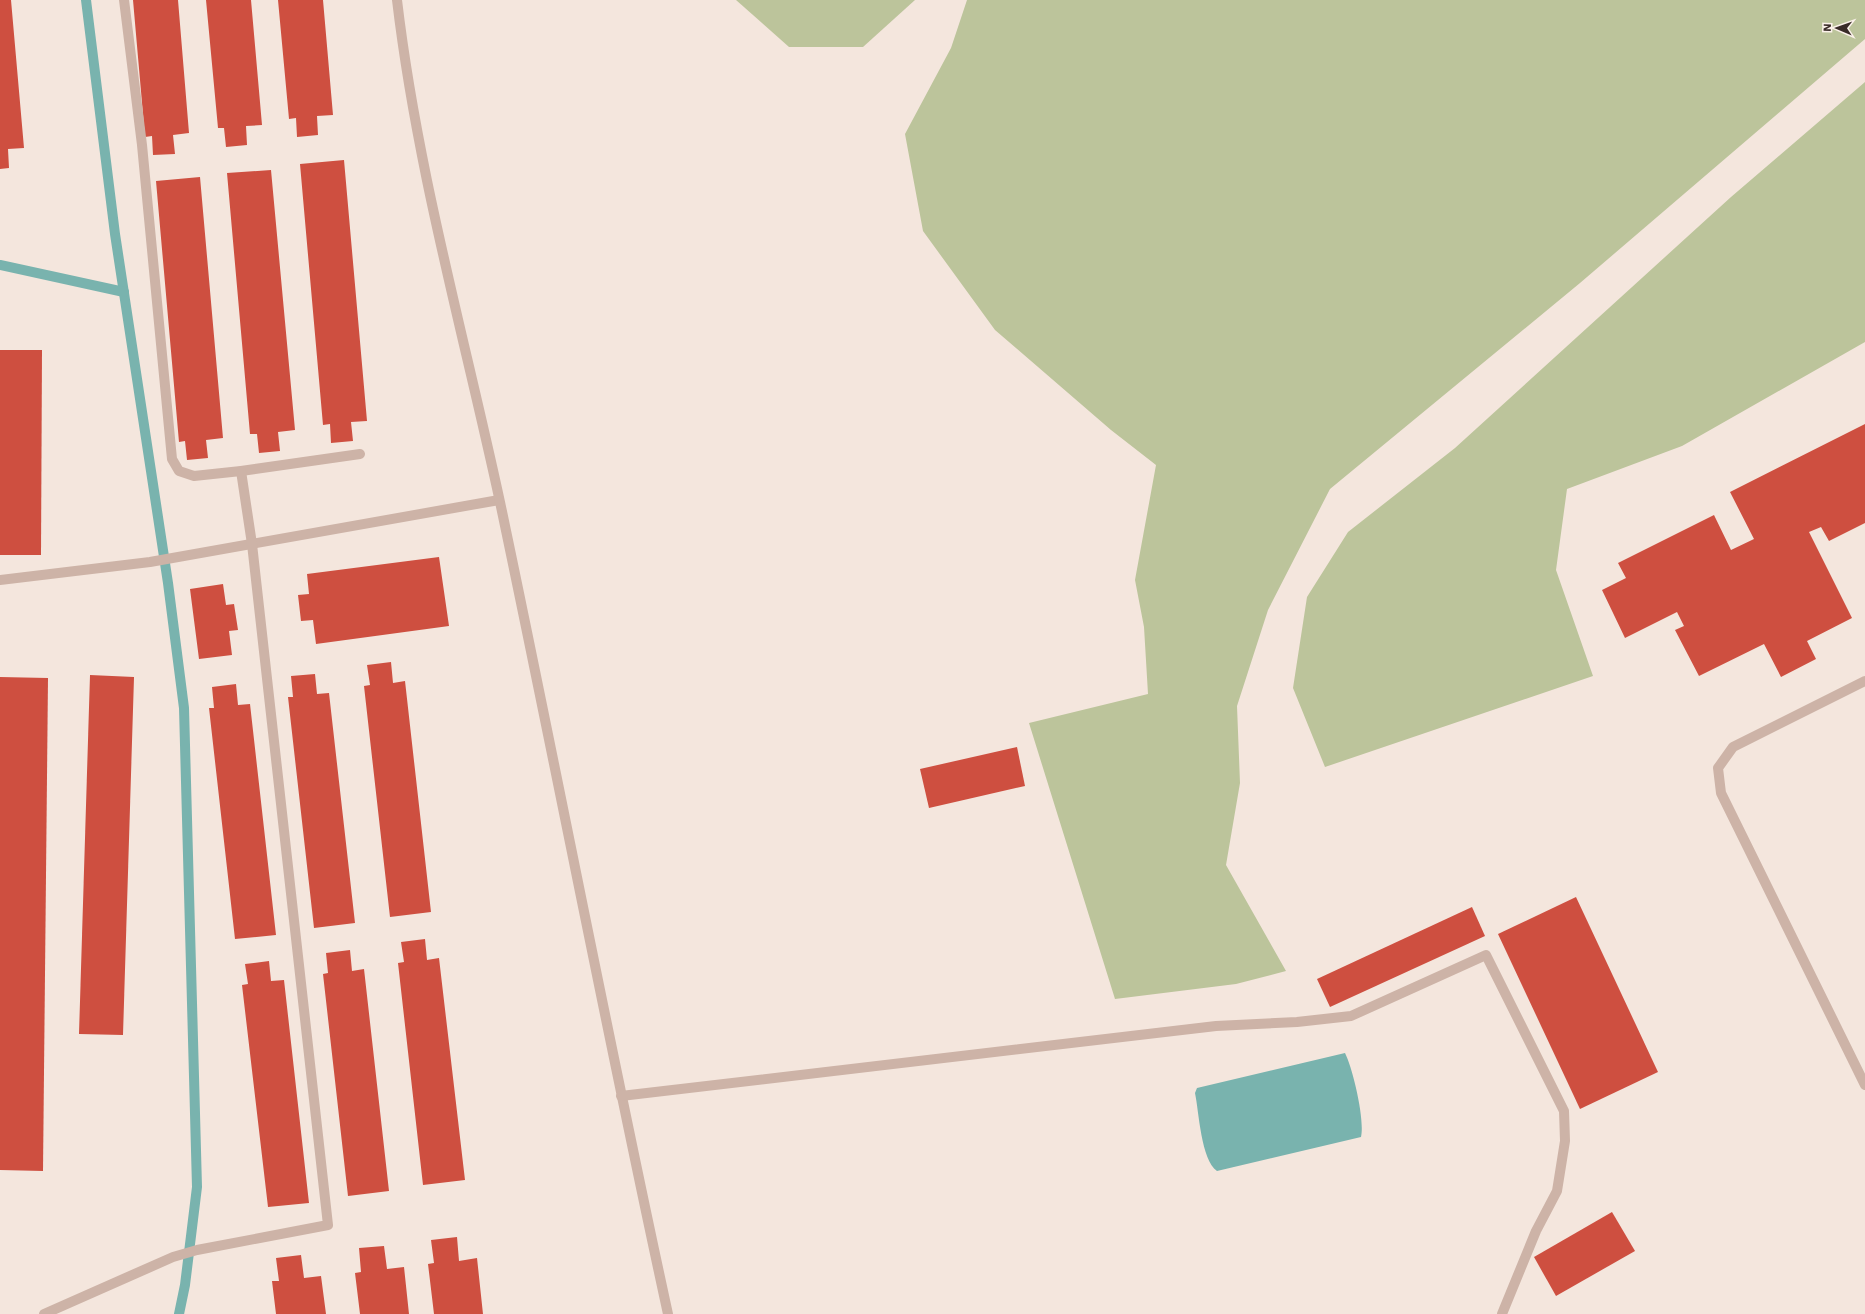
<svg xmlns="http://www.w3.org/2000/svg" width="1865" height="1314" font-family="'Work Sans',sans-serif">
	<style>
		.green { fill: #bcc49b }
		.water { fill: #79b3ae }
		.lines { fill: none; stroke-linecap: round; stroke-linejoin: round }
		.stream { stroke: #79b3ae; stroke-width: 10 }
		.building { fill: #ce4f40 }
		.lane { stroke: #cdb3a7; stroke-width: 10 }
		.street { stroke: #cdb3a7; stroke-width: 10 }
	</style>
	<rect width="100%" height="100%" fill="#f4e6dd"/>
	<!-- green -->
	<g class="green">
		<path d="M736,0h179l-52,47h-74z"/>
		<path d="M967,0h898v39l-285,244 -250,206 -62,121 -31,96 3,77 -14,82 60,106 -50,13 -121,15 -86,-276 119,-29 -4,-67 -9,-47 21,-115 -45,-35 -116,-100 -72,-99 -18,-97 46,-86z"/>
		<path d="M1865,82v260l-183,104 -115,43 -11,81 37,106 -268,91 -32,-79 14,-91 41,-65 107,-84 276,-251z"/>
	</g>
	<!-- water -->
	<path class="water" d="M1345,1053c8,16 20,67 16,84l-144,34c-16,-11 -18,-59 -22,-78l2,-5z"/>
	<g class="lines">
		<!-- stream -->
		<g class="stream">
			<path d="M86,0l29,234 53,349 16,125 13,479 -12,98 -6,29"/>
			<path d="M0,265l124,27"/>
		</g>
	</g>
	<!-- building -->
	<g class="building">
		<path d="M0,0h11l13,148 -16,1 1,19 -9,1z"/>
		<path d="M133,0h45l11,133 -16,2 2,19 -22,1 -1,-19 -7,1z"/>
		<path d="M206,0h45l11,125 -16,1 1,19 -21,2 -2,-19h-6z"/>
		<path d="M278,0h45l10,115 -16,1 1,19 -21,2 -1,-19 -7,1z"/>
		<path d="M344,160l23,261 -16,1 2,19 -22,2 -1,-19 -7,1 -23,-261z"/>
		<path d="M271,170l24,260 -17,2 2,19 -21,2 -2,-19h-7l-23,-261z"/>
		<path d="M200,177l23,261 -17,2 2,18 -21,2 -2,-19 -6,1 -23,-261z"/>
		<path d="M0,350h42l-1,205h-41z"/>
		<path d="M1865,424v99l-36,18 -8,-14 -12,5 43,86 -45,23 9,18 -35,18 -17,-33 -65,32 -24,-46 9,-4 -7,-14 -52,26 -23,-48 24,-12 -8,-15 96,-48 17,35 23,-11 -24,-47z"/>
		<path d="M439,557l10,69 -133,18 -3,-24 -12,1 -3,-26 11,-1 -2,-20z"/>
		<path d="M223,584l3,21 8,-1 4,26 -9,1 3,24 -33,4 -9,-70z"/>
		<path d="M391,662l2,21 12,-2 26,231 -41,5 -26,-231 6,-1 -3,-20z"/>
		<path d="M315,674l2,20 12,-1 26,230 -41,5 -26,-231h5l-2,-21z"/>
		<path d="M90,675l44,2 -11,358 -44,-1z"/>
		<path d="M0,677l48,1 -5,493 -43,-1z"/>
		<path d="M236,684l2,21 12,-1 26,231 -41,4 -26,-231h5l-2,-21z"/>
		<path d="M1017,747l8,39 -96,22 -9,-39z"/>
		<path d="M1576,897l82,175 -78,37 -82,-175z"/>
		<path d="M1472,907l13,29 -155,71 -13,-28z"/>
		<path d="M425,939l2,21 12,-2 26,222 -42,5 -25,-222 6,-1 -3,-20z"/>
		<path d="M350,950l2,21 12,-2 25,222 -41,5 -25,-222 5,-1 -2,-20z"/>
		<path d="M269,961l2,20 13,-1 25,223 -41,4 -26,-222 6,-1 -3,-20z"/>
		<path d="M1612,1212l23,39 -79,45 -22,-39z"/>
		<path d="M457,1237l2,24 18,-3 6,56h-49l-6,-50 6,-1 -3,-23z"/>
		<path d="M384,1246l3,23 17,-2 5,47h-49l-5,-41 6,-1 -2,-24z"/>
		<path d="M301,1255l3,23 17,-2 5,38h-50l-4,-33h7l-3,-23z"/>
	</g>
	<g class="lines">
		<!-- lane -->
		<g class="lane">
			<path d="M124,0l18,145 30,314 7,12 15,5 47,-5 119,-17"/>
			<path d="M0,580l150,-18 349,-62"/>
			<path d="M44,1314l129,-57 24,-7 131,-25 -76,-681 -11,-73"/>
		</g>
		<!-- street -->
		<g class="street">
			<path d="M397,0c20,170 67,335 103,502 57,270 109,542 168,812"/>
			<path d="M1865,681l-132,66 -15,21 3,25 144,292"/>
			<path d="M621,1096l595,-70 81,-4 54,-6 135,-61 78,156 1,30 -8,50 -21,40 -34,83"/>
		</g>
	</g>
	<!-- north arrow -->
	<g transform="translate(1837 28) rotate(272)" stroke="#fbf1ea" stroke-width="3" paint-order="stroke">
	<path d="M0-3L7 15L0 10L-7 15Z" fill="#392b28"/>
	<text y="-6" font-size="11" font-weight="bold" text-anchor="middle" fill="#392b28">N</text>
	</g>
</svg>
